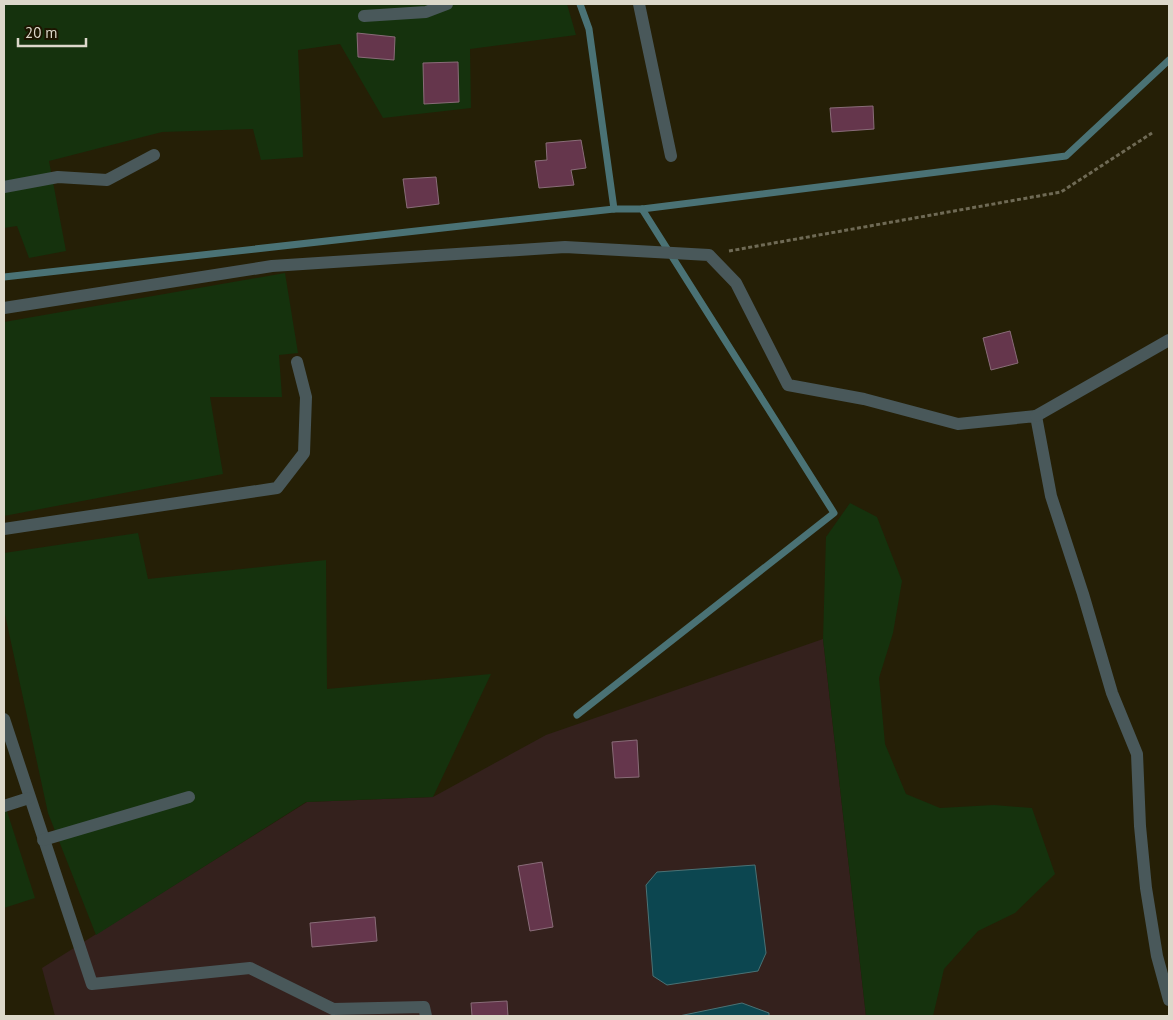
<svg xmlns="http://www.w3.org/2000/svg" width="1173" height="1020" font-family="'PT Sans',sans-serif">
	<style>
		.industrial { fill: #34211d }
		.green { fill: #15320d }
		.water { fill: #0c4650; stroke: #4a7275 }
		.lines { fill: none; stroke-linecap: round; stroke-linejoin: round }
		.stream { stroke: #4a7275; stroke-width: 7 }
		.building { fill: #65364c; stroke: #896c78 }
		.path { stroke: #6f6a55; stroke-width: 3; stroke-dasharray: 4 2.5; stroke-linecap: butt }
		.minor { stroke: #49585a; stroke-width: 12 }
	</style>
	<rect width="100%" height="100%" fill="#251f06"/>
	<!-- industrial -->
	<path class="industrial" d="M823,639l43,377h-811l-13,-48 265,-166 126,-5 113,-62z"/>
	<!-- green -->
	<g class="green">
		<path d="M4,4h563l9,31 -106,14 1,59 -88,10 -43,-74 -42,6 5,107 -42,3 -8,-31 -91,3 -113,29 17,90 -37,7 -12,-32 -13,2z"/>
		<path d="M285,273l13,80 -19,2 3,42h-72l13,77 -219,42v-194z"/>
		<path d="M850,503l27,14 25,64 -9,52 -14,45 6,66 21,50 34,14 54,-3 38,3 23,66 -40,39 -37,18 -34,38 -11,47h-67l-43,-377 3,-102z"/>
		<path d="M138,533l10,46 178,-19 1,129 164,-15 -58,123 -127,5 -210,133 -48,-122 -44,-203v-57z"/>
		<path d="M4,802l31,96 -31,10z"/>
	</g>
	<!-- water -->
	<g class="water">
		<path d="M755,865l11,88 -8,18 -91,14 -14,-9 -7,-91 11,-13z"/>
		<path d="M742,1003l27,10v3h-90z"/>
	</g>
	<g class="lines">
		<!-- stream -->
		<g class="stream">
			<path d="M580,4l9,25 25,180"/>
			<path d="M4,277l610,-68h28l424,-53 103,-96"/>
			<path d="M577,715l257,-202 -192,-304"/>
		</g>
	</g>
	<!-- building -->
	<g class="building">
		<path d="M357,33l38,4 -1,23 -36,-3z"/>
		<path d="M458,62l1,40 -35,2 -1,-41z"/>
		<path d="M873,106l1,23 -42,3 -2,-24z"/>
		<path d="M581,140l5,28 -15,2 3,15 -35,3 -4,-27 12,-1 -1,-17z"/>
		<path d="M436,177l3,27 -32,4 -4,-29z"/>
		<path d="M1010,331l8,32 -27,7 -8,-32z"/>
		<path d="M637,740l2,37 -24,1 -3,-36z"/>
		<path d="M542,862l11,65 -23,4 -12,-65z"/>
		<path d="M375,917l2,24 -65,6 -2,-24z"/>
		<path d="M507,1001l1,15h-36l-1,-13z"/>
	</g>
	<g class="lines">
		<!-- path -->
		<path class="path" d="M729,251l332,-59 91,-59"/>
		<!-- minor -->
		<g class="minor">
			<path d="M639,4l32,152"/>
			<path d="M364,16l62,-4 21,-8"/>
			<path d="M4,187l54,-10 49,3 47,-25"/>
			<path d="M4,308l268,-42 293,-19 144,8 27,28 52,102 76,14 94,25 78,-8 15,80 32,98 29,99 25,61 3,72 6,62 11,68 12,44"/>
			<path d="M1036,416l133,-76"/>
			<path d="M4,529l273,-41 27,-35 2,-56 -9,-35"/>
			<path d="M4,719l88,265 158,-16 83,41 91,-2 2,9"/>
			<path d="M4,806l25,-8"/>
			<path d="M43,840l146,-43"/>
		</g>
	</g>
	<!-- border -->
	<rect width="1173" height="1020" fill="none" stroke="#dcd8ca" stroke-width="10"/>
	<!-- scale -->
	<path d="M18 38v8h68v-8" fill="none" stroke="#dcd8ca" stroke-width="2.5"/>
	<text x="25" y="38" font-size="15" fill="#dcd8ca" stroke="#1c1500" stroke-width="4" paint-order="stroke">20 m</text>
</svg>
